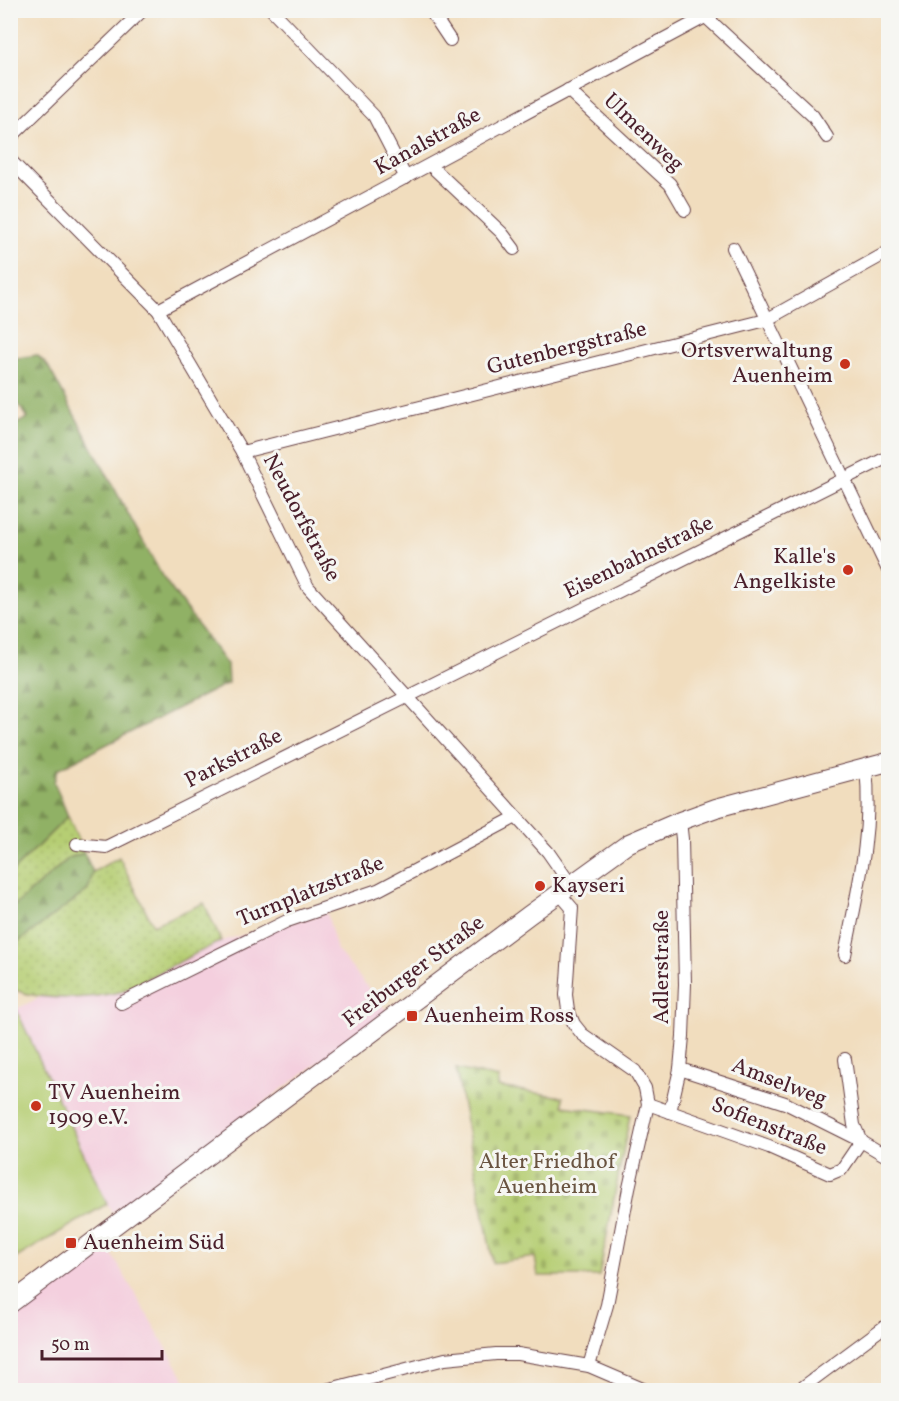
<svg xmlns="http://www.w3.org/2000/svg" width="899" height="1401" font-family="Vollkorn,serif">
	<style>
		.built { fill: #f4cfde }
		.grass { fill: url(#grass-dots); stroke: #80764f; stroke-width: 1.5 }
		.forest { fill: url(#forest-firs); stroke: #6d6848; stroke-width: 1.5 }
		.cemetery { fill: url(#cemetery-stones); stroke: #80764f; stroke-width: 1.5 }
		.pitch { fill: #b6ce73; stroke: #80764f; stroke-width: 1.5 }
		.lines { fill: none; stroke-linecap: round; stroke-linejoin: round }
		.street-casing { stroke: #633c41; stroke-width: 14 }
		.secondary-casing { stroke: #633c41; stroke-width: 20 }
		.street { stroke: #fff; stroke-width: 12 }
		.secondary { stroke: #fff; stroke-width: 18 }
		.poi-dot { fill: #c8321e; stroke: #f6f6f2; stroke-width: 2 }
		.labels { text-anchor: middle; dominant-baseline: central; stroke-width: 6; stroke-linejoin: round; paint-order: stroke }
		.street-label { font-size: 22px; fill: #4a1f2b; stroke: #f6f6f2 }
		.poi-label { font-size: 22px; fill: #4a1f2b; stroke: #f6f6f2; text-anchor: start }
		.park-label { font-size: 22px; fill: #6a5441; stroke: #f6f6f2 }
	</style>
	<defs>
		<pattern id="grass-dots" width="8" height="8" patternUnits="userSpaceOnUse" patternTransform="scale(1.5)"><rect width="8" height="8" fill="#b6ce73"/><path d="M2 2h.1M6 6h.1" fill="none" stroke="#9eb064" stroke-width="1.8" stroke-linecap="round"/></pattern>
		<pattern id="forest-firs" width="22" height="20" patternUnits="userSpaceOnUse" patternTransform="scale(1.5)"><rect width="22" height="20" fill="#90b165"/><path d="M5 1l3.5 6h-7zM16 11l3.5 6h-7z" fill="#788f53"/></pattern>
		<pattern id="cemetery-stones" width="16" height="16" patternUnits="userSpaceOnUse" patternTransform="scale(1.5)"><rect width="16" height="16" fill="#b6ce73"/><path d="M2 7V4a2 2 0 0 1 4 0v3zM10 15v-3a2 2 0 0 1 4 0v3z" fill="#9eb064"/></pattern>
	</defs>
	<rect width="100%" height="100%" fill="#f6f6f2"/>
	<filter id="ink" filterUnits="userSpaceOnUse"><feTurbulence type="fractalNoise" baseFrequency=".0167" numOctaves="2"/><feDisplacementMap in="SourceGraphic" scale="12" xChannelSelector="R" yChannelSelector="G"/><feConvolveMatrix kernelMatrix="1 2 1 2 8 2 1 2 1" color-interpolation-filters="sRGB"/></filter>
	<filter id="wash" filterUnits="userSpaceOnUse"><feTurbulence type="fractalNoise" baseFrequency=".008" numOctaves="4" result="noise"/><feDisplacementMap in="SourceGraphic" scale="24" xChannelSelector="R" yChannelSelector="G"/><feGaussianBlur stdDeviation="1.35" result="paint"/><feColorMatrix in="noise" values="0 0 0 0 0 0 0 0 0 0 0 0 0 0 0 0 0 1.4 0 .05"/><feComposite in="paint" operator="in"/></filter>
	<g filter="url(#wash)">
		<rect width="100%" height="100%" fill="#f1ddbe"/>
		<!-- built -->
		<g class="built">
			<path d="M327,913l10,37 51,62 -276,201 -96,-204 25,-12 62,-1 17,-4 101,-51z"/>
			<path d="M109,1249l82,141h-180v-69z"/>
		</g>
		<!-- grass -->
		<g class="grass">
			<path d="M68,816l16,37 -15,5 -58,51v-36z"/>
			<path d="M119,857l34,68 51,-22 17,38 -101,51c-32,7 -80,10 -109,-4v-41l77,-57 5,-18z"/>
		</g>
		<!-- forest -->
		<g class="forest">
			<path d="M37,355l11,11 114,210 65,89 1,18 -170,86 -4,13 14,34 -57,57 -1,-446 18,-9 -17,-23v-36z"/>
			<path d="M84,853l9,19 -5,18 -77,57v-38l58,-51z"/>
		</g>
		<!-- cemetery -->
		<path class="cemetery" d="M456,1069l43,9 -1,9 65,10v9l67,9 -31,161h-61l-3,-19 -42,6z"/>
		<!-- pitch -->
		<path class="pitch" d="M11,1004l5,5 91,195 -96,57z"/>
	</g>
	<g filter="url(#ink)">
		<g class="lines">
			<defs>
				<g id="street">
					<path d="M272,10l102,106 32,62"/>
					<path d="M430,10l20,30"/>
					<path d="M706,17l107,99 14,21"/>
					<path d="M568,90l102,94 15,26"/>
					<path d="M10,138l133,-128"/>
					<path d="M10,160l148,150 84,142 66,135 240,265 23,33"/>
					<path d="M430,165l72,68 12,16"/>
					<path d="M733,248l155,322"/>
					<path d="M158,310l560,-300"/>
					<path d="M242,452l524,-132 122,-68"/>
					<path d="M77,844l29,3 782,-390"/>
					<path d="M559,893l13,15 -6,87 2,15 6,14 8,10 53,37 10,17 3,16 -19,84 -22,117 -18,61"/>
					<path d="M845,955c12,-62 28,-124 21,-187"/>
					<path d="M121,1003l166,-82 91,-31 138,-73"/>
					<path d="M845,1059l9,66 7,16"/>
					<path d="M680,1069l105,34 76,38"/>
					<path d="M648,1104l121,43 61,27 12,-5 19,-28 27,16"/>
					<path d="M670,1112l10,-43 3,-33 2,-52 -3,-145 -2,-18"/>
					<path d="M326,1390l119,-31 51,-5h22l71,12 56,24"/>
					<path d="M799,1390l89,-66"/>
				</g>
				<path id="secondary" d="M10,1304l519,-389 100,-72 51,-22 36,-13 172,-46"/>
			</defs>
			<!-- street casing -->
			<use href="#street" class="street-casing"/>
			<!-- secondary casing -->
			<use href="#secondary" class="secondary-casing"/>
			<!-- street -->
			<use href="#street" class="street"/>
			<!-- secondary -->
			<use href="#secondary" class="secondary"/>
		</g>
	</g>
	<!-- markers -->
	<g class="poi-dot">
		<circle cx="845" cy="364" r="6"/>
		<circle cx="848" cy="570" r="6"/>
		<circle cx="540" cy="886" r="6"/>
		<rect x="406" y="1010" width="12" height="12" rx="3"/>
		<circle cx="36" cy="1106" r="6"/>
		<rect x="65" y="1237" width="12" height="12" rx="3"/>
	</g>
	<g class="labels">
		<!-- street labels -->
		<g class="street-label">
			<text transform="translate(643 133) rotate(44)">Ulmenweg</text>
			<text transform="translate(428 142) rotate(-29)">Kanalstraße</text>
			<text transform="translate(567 349) rotate(-14)">Gutenbergstraße</text>
			<text transform="translate(301 518) rotate(62)">Neudorfstraße</text>
			<text transform="translate(639 558) rotate(-26)">Eisenbahnstraße</text>
			<text transform="translate(234 759) rotate(-27)">Parkstraße</text>
			<text transform="translate(311 892) rotate(-22)">Turnplatzstraße</text>
			<text transform="translate(662 967) rotate(-90)">Adlerstraße</text>
			<text transform="translate(414 972) rotate(-37)">Freiburger Straße</text>
			<text transform="translate(779 1083) rotate(21)">Amselweg</text>
			<text transform="translate(769 1127) rotate(22)">Sofienstraße</text>
		</g>
		<!-- poi labels -->
		<g class="poi-label">
			<text x="833" y="351" text-anchor="end">Ortsverwaltung<tspan x="833" dy="25">Auenheim</tspan></text>
			<text x="836" y="557" text-anchor="end">Kalle's<tspan x="836" dy="25">Angelkiste</tspan></text>
			<text x="552" y="886">Kayseri</text>
			<text x="424" y="1016">Auenheim Ross</text>
			<text x="48" y="1093">TV Auenheim<tspan x="48" dy="25">1909 e.V.</tspan></text>
			<text x="83" y="1243">Auenheim Süd</text>
		</g>
		<!-- park labels -->
		<g class="park-label">
			<text x="547" y="1162">Alter Friedhof<tspan x="547" dy="25">Auenheim</tspan></text>
		</g>
	</g>
	<!-- margin -->
	<rect width="899" height="1401" fill="none" stroke="#f6f6f2" stroke-width="36"/>
	<!-- scale -->
	<path d="M42 1350v9h120v-9" fill="none" stroke="#4a1f2b" stroke-width="3"/>
	<text x="51" y="1350" font-size="18" fill="#4a1f2b" stroke="#f6f6f2" stroke-width="4.5" paint-order="stroke">50 m</text>
</svg>
